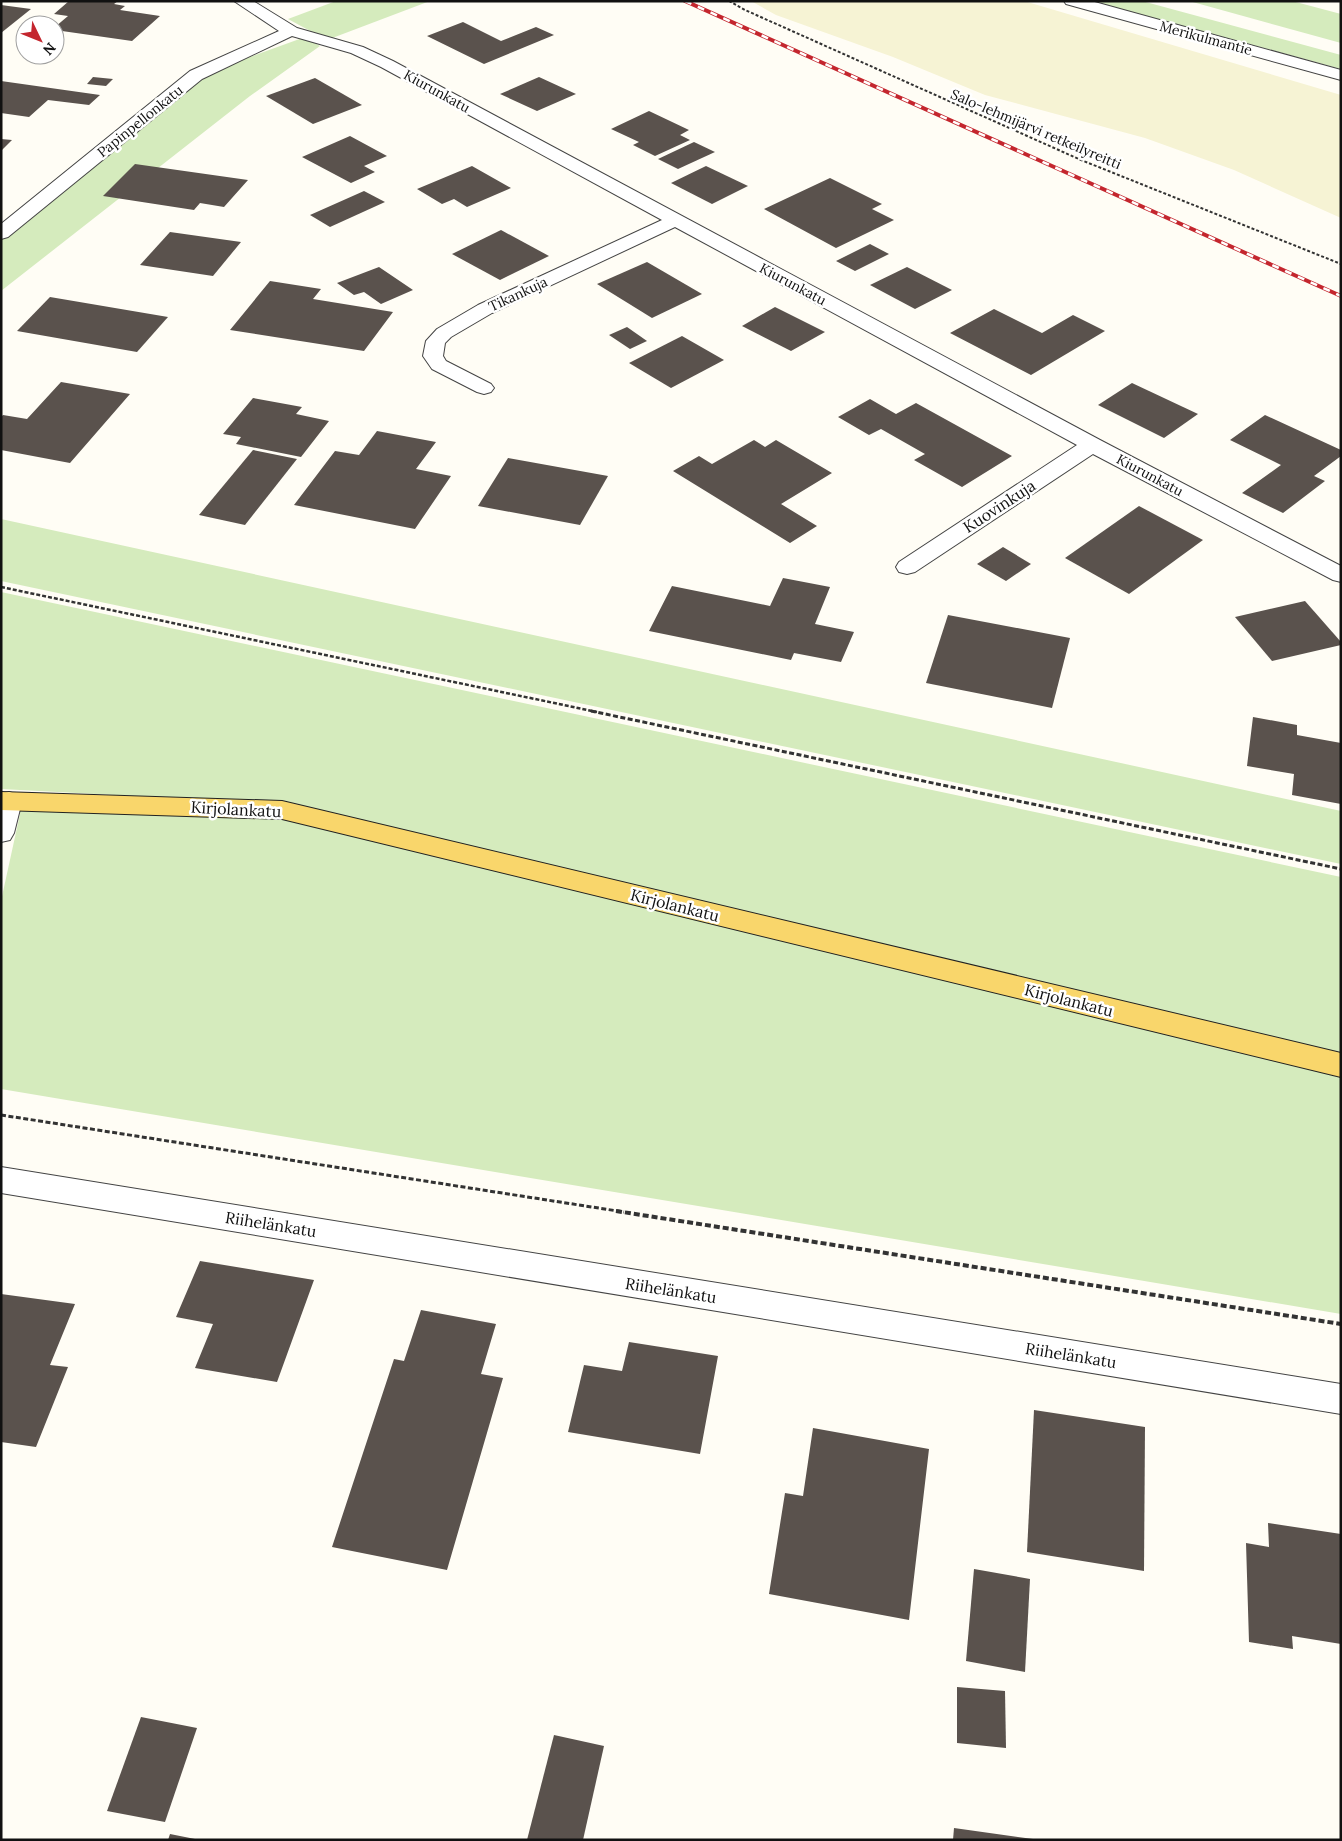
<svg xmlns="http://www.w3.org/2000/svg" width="1342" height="1841" font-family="Lora,serif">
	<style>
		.farmland { fill: #f6f3d4 }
		.green { fill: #d5ebbd }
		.building { fill: #5a524d }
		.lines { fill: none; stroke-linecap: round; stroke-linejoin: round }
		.minor-casing { stroke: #444; stroke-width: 2 }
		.major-casing { stroke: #222; stroke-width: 2 }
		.path-far3 { stroke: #333; stroke-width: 2; stroke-dasharray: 3 2; stroke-linecap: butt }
		.path-far2 { stroke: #333; stroke-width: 2.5; stroke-dasharray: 4 2; stroke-linecap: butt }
		.path-far1 { stroke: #333; stroke-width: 3; stroke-dasharray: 5 2.5; stroke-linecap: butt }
		.path { stroke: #333; stroke-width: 4; stroke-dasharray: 6 3; stroke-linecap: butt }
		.minor { fill: #fff; fill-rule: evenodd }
		.major { fill: #f9d66b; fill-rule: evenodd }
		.rail-casing { stroke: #c4262e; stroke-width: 4 }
		.rail { stroke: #fff; stroke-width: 2.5; stroke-dasharray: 7; stroke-linecap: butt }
		.labels { text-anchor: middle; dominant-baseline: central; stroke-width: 5; stroke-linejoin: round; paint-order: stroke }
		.far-street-label { font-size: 14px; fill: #111; stroke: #fff }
		.street-label { font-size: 16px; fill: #111; stroke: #fff }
	</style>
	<rect width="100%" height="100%" fill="#fffdf5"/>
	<!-- farmland -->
	<path class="farmland" d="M751,1h273l317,94v123l-107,-48 -89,-32 -160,-43 -92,-38 -117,-42z"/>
	<!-- green -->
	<g class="green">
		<path d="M336,1h94l-103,39 -39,-21z"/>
		<path d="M1092,1h50l199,54v14z"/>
		<path d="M1189,1h103l49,13v29z"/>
		<path d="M305,37l15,9 -70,50 -249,195v-55l197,-160z"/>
		<path d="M1,519l1340,292v53l-1340,-283z"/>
		<path d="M1,592l1340,285v178l-1055,-251 -285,-15z"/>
		<path d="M9,801l270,16 1062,256v241l-1340,-225v-188l19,-87z"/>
	</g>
	<!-- building -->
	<g class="building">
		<path d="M69,1h49l-4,3 11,2 -5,4 40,6 -28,25 -77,-11v-3l13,-11 -14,-2z"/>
		<path d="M1,5l30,4 -30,24z"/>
		<path d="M463,22l38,19 35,-14 18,8 -70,29 -57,-28z"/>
		<path d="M93,77l20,2 -7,7 -19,-2z"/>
		<path d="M539,77l37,17 -39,17 -37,-17z"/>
		<path d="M315,78l47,27 -49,19 -47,-28z"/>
		<path d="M1,81l99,14 -11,10 -41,-5 -19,17 -28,-4z"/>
		<path d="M649,111l40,19 -9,5 10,5 -35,16 -22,-11 6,-3 -28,-13z"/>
		<path d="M350,136l37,20 -23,10 11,6 -24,11 -49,-26z"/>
		<path d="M1,139l11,1 -11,11z"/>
		<path d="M694,142l21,10 -37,17 -20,-10z"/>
		<path d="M135,164l113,16 -24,27 -24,-4 -6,7 -91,-14z"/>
		<path d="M472,166l39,22 -44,19 -13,-8 -12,5 -25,-15z"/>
		<path d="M706,166l42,20 -36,18 -41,-21z"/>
		<path d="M830,178l52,26 -10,5 22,11 -58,28 -72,-39z"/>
		<path d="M364,191l21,11 -55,25 -20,-12z"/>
		<path d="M501,230l48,26 -49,24 -48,-26z"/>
		<path d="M170,232l71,10 -28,34 -73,-11z"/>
		<path d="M870,244l19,10 -34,17 -19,-10z"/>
		<path d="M647,262l55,32 -50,24 -55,-34z"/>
		<path d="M379,267l34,23 -32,14 -17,-12 -10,3 -17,-12z"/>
		<path d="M907,267l45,23 -37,19 -45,-24z"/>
		<path d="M270,281l51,8 -8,10 80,13 -29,39 -134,-21z"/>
		<path d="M50,297l118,20 -31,35 -120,-21z"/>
		<path d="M775,307l50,25 -34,19 -49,-25z"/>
		<path d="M994,309l48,24 31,-18 32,16 -74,44 -81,-42z"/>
		<path d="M627,327l20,14 -17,8 -21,-14z"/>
		<path d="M682,336l42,24 -53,28 -42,-25z"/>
		<path d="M61,382l69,12 -60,69 -69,-13v-33l2,-2 24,4z"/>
		<path d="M1132,383l66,31 -34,24 -66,-33z"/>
		<path d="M253,398l49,9 -6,7 33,7 -28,36 -65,-13 5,-7 -18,-3z"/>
		<path d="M870,399l26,15 20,-11 96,53 -50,31 -48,-27 11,-6 -44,-25 -12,6 -31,-18z"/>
		<path d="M1265,415l76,35v6l-27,20 11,5 -42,32 -41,-20 39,-28 -51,-25z"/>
		<path d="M377,431l59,11 -20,27 35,7 -36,53 -121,-24 41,-54 24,4z"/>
		<path d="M754,440l11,7 11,-7 56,33 -51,31 36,22 -27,17 -117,-72 26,-15 13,8z"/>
		<path d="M253,450l44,9 -52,66 -46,-10z"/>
		<path d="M508,458l100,18 -28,49 -102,-19z"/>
		<path d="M1139,506l64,34 -74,54 -64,-36z"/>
		<path d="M1003,547l28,17 -25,17 -29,-17z"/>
		<path d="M783,578l47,9 -15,37 39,8 -13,30 -47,-9 -3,7 -142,-29 23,-45 98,20z"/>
		<path d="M1305,601l36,41v3l-69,16 -37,-44z"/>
		<path d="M948,615l122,23 -18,70 -126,-25z"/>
		<path d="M1253,717l44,8v10l44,8v61l-49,-9 2,-21 -47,-8z"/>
		<path d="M200,1261l114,19 -37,102 -82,-14 18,-44 -37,-7z"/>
		<path d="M1,1294l74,10 -25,61 18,2 -32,80 -35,-5z"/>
		<path d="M421,1310l75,14 -15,50 22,4 -56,192 -115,-23 62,-188 10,2z"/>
		<path d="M629,1342l89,14 -18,98 -132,-22 16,-67 38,6z"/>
		<path d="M1034,1410l111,17 -1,144 -117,-19z"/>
		<path d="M813,1428l116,21 -20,171 -140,-26 16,-101 18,3z"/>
		<path d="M1268,1523l73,11v110l-49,-8 1,13 -44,-7 -3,-99 23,4z"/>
		<path d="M974,1569l56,10 -5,93 -59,-11z"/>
		<path d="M957,1687l48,4 1,57 -49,-5z"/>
		<path d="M141,1717l56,11 -32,94 -58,-11z"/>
		<path d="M554,1735l50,11 -21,94h-56z"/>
		<path d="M954,1828l79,11v1h-80z"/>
		<path d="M170,1834l25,5v1h-27z"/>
	</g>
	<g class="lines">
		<defs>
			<g id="minor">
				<path d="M234,1h19l44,27 66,19 30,14 707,379 241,126v16l-8,-2 -240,-126 -178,118 -8,2 -8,-2 -3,-5 3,-5 178,-117 -402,-218 -183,86 -41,24 -6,6 -2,13 3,5 45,23 3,4 -3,4 -7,2 -7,-2 -45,-23 -9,-13 3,-15 11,-12 41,-24 184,-85 -281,-153 -30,-14 -59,-17 -90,43 -194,158 -7,2v-15l189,-153 89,-40z"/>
				<path d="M1064,1h27l250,69v10l-275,-76z"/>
				<path d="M9,792l9,3 4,6 -8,32 -4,7 -9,2v-48z"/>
				<path d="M1,1167l1340,217v30l-1340,-221z"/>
			</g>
			<path id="major" d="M1,792l281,9 1059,252v24l-1059,-258 -281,-9z"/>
		</defs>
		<!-- minor casing -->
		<use href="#minor" class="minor-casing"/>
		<!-- major casing -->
		<use href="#major" class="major-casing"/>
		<!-- path-far3 -->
		<path class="path-far3" d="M729,1l16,9 336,150 260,104"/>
		<!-- path-far2 -->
		<path class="path-far2" d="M1,587l596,125"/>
		<!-- path-far1 -->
		<g class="path-far1">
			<path d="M591,711l750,158"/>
			<path d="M1,1115l623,97"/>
		</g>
		<!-- path -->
		<path class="path" d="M616,1211l725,113"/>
		<!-- minor -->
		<use href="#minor" class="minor"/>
		<!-- major -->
		<use href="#major" class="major"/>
		<defs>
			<path id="rail" d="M685,1l656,295"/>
		</defs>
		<!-- rail casing -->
		<use href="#rail" class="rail-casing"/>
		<!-- rail -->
		<use href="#rail" class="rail"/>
	</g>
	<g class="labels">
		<!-- far-street labels -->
		<g class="far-street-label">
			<text transform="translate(1206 38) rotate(15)">Merikulmantie</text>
			<text transform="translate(437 91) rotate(29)">Kiurunkatu</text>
			<text transform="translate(140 121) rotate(-39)">Papinpellonkatu</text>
			<text transform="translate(1036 129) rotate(23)">Salo-lehmijärvi retkeilyreitti</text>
			<text transform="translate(793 284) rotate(28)">Kiurunkatu</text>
			<text transform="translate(518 294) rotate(-25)">Tikankuja</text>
			<text transform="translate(1150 475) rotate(28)">Kiurunkatu</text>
		</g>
		<!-- street labels -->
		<g class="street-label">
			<text transform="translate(999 506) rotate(-33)">Kuovinkuja</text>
			<text transform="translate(236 809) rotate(3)">Kirjolankatu</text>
			<text transform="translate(675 905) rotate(14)">Kirjolankatu</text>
			<text transform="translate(1069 1000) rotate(14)">Kirjolankatu</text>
			<text transform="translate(271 1224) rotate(9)">Riihelänkatu</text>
			<text transform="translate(671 1290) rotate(9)">Riihelänkatu</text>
			<text transform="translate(1071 1355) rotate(9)">Riihelänkatu</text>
		</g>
	</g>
	<!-- border -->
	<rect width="1342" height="1841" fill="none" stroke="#111111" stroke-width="5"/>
	<!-- north arrow -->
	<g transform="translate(40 40) rotate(133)"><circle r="24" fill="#ffffff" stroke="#a0a0a0"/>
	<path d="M0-4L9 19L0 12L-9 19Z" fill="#c4262e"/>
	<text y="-8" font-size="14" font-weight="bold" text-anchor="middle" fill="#111111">N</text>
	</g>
</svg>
